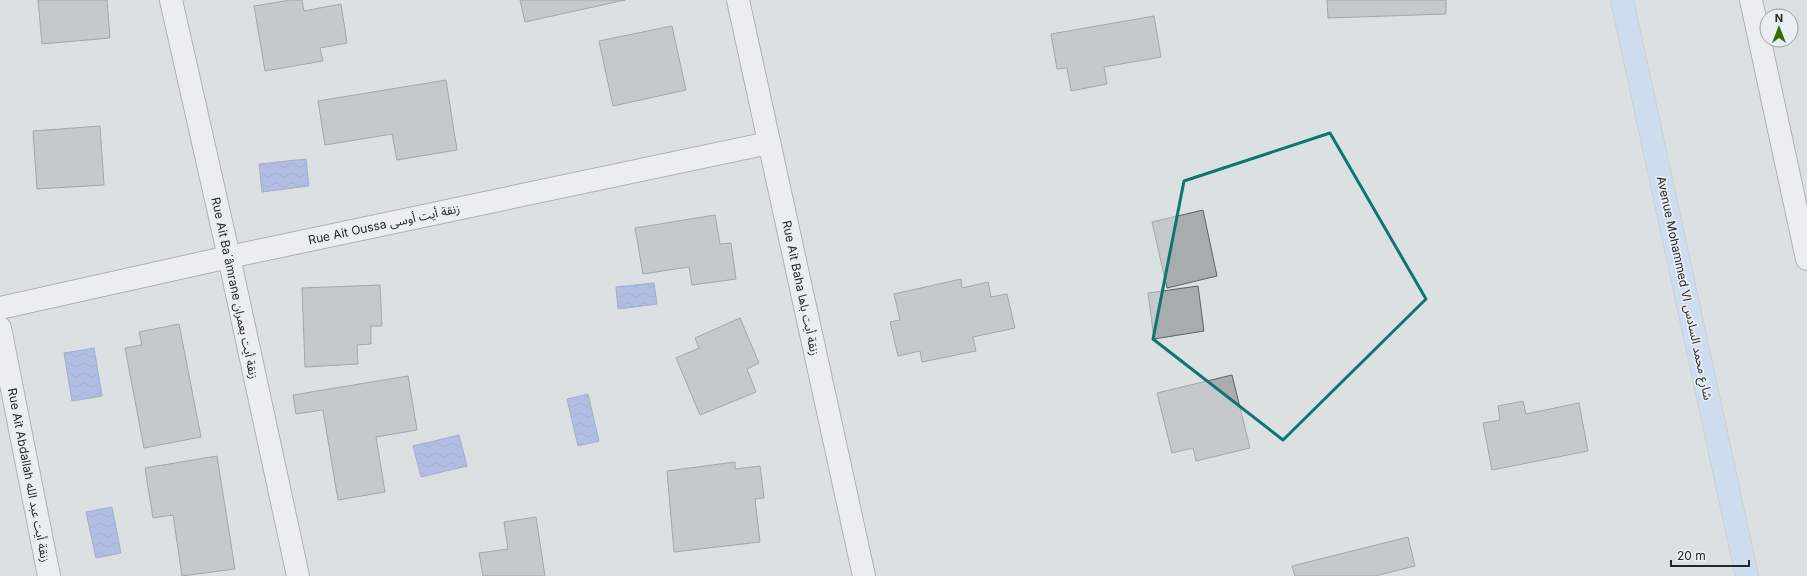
<svg xmlns="http://www.w3.org/2000/svg" width="1807" height="576" font-family="Inter,'Noto Sans Arabic',sans-serif">
	<style>
		.water { fill: url(#water-waves); stroke: #6372a9 }
		.building { fill: #a7adaf; stroke: #5d6364 }
		.lines { fill: none; stroke-linecap: round; stroke-linejoin: round }
		.street-casing { stroke: #75797c; stroke-width: 24 }
		.primary-casing { stroke: #bebebe; stroke-width: 24 }
		.street { stroke: #fff; stroke-width: 22 }
		.primary { stroke: #bcdafd; stroke-width: 22 }
		.marked { fill: none; stroke: #0f766e; stroke-width: 3; stroke-linejoin: round }
		.labels { text-anchor: middle; dominant-baseline: central; stroke-width: 3.5; stroke-linejoin: round; paint-order: stroke }
		.street-label { font-size: 12px; fill: #252728; stroke: #e8eef1 }
	</style>
	<defs>
		<pattern id="water-waves" width="16" height="10" patternUnits="userSpaceOnUse"><rect width="16" height="10" fill="#7e92e0"/><path d="M0 5q4-4 8 0t8 0" fill="none" stroke="#6777b6"/></pattern>
	</defs>
	<rect width="100%" height="100%" fill="#dbe0e3"/>
	<!-- water -->
	<g class="water">
		<path d="M306,159l3,27 -47,6 -3,-28z"/>
		<path d="M654,283l3,21 -39,5 -2,-22z"/>
		<path d="M94,348l8,48 -30,5 -8,-48z"/>
		<path d="M588,394l11,47 -21,5 -11,-47z"/>
		<path d="M459,435l8,31 -46,11 -8,-31z"/>
		<path d="M112,507l9,46 -25,5 -10,-46z"/>
	</g>
	<!-- building -->
	<g class="building">
		<path d="M38,0h69l3,38 -68,6z"/>
		<path d="M290,0h12l2,11 37,-7 6,39 -27,5 3,13 -58,10 -11,-65z"/>
		<path d="M520,0h105l-100,22z"/>
		<path d="M1327,0h119v14l-118,4z"/>
		<path d="M1154,16l7,41 -57,10 3,17 -36,7 -4,-23 -10,1 -6,-35z"/>
		<path d="M672,26l14,64 -73,16 -14,-65z"/>
		<path d="M446,80l11,70 -60,10 -5,-26 -67,11 -7,-44z"/>
		<path d="M100,126l4,59 -67,4 -4,-58z"/>
		<path d="M1203,210l14,66 -50,12 -15,-66z"/>
		<path d="M715,215l5,29 11,-1 5,36 -44,6 -3,-18 -46,7 -8,-46z"/>
		<path d="M961,279l1,9 26,-6 3,15 16,-3 8,34 -42,9 3,14 -54,11 -2,-11 -22,5 -8,-34 10,-2 -6,-26z"/>
		<path d="M380,285l2,41h-11v18l-14,1 1,19 -53,3 -3,-79z"/>
		<path d="M1198,286l6,45 -50,8 -6,-46z"/>
		<path d="M740,318l19,45 -12,6 9,23 -56,23 -24,-57 23,-10 -4,-10z"/>
		<path d="M179,324l22,113 -57,11 -19,-100 17,-3 -3,-13z"/>
		<path d="M1232,375l18,73 -54,13 -3,-13 -21,5 -15,-60z"/>
		<path d="M408,376l9,54 -41,7 9,55 -47,8 -15,-90 -27,4 -3,-19z"/>
		<path d="M1523,401l3,13 53,-11 9,48 -96,19 -9,-47 17,-3 -2,-14z"/>
		<path d="M217,456l18,113 -53,7 -9,-61 -20,3 -8,-50z"/>
		<path d="M735,462v7l25,-3 4,32 -9,1 5,43 -86,10 -7,-81z"/>
		<path d="M536,517l9,59h-62l-4,-23 29,-4 -4,-27z"/>
		<path d="M1408,537l7,29 -40,10h-80l-3,-10z"/>
	</g>
	<g class="lines">
		<defs>
			<g id="street">
				<path d="M171,0l58,257 69,319"/>
				<path d="M738,0l126,576"/>
				<path d="M1751,0l56,259"/>
				<path d="M0,308l229,-51 540,-114"/>
				<path d="M0,328l49,248"/>
			</g>
			<path id="primary" d="M1622,0l125,576"/>
		</defs>
		<!-- street casing -->
		<use href="#street" class="street-casing"/>
		<!-- primary casing -->
		<use href="#primary" class="primary-casing"/>
		<!-- street -->
		<use href="#street" class="street"/>
		<!-- primary -->
		<use href="#primary" class="primary"/>
	</g>
	<!-- marked area -->
	<path d="M0 0H1807V576H0ZM1330,133l96,166 -143,141 -130,-101 31,-158z" fill="#dbe0e3" fill-opacity=".55" fill-rule="evenodd"/>
	<path class="marked" d="M1330,133l96,166 -143,141 -130,-101 31,-158z"/>
	<g class="labels">
		<!-- street labels -->
		<g class="street-label">
			<text transform="translate(384 224) rotate(-12)">Rue Ait Oussa زنقة أيت أوسى</text>
			<text transform="translate(235 288) rotate(78)">Rue Ait Ba´âmrane زنقة أيت بعمران</text>
			<text transform="translate(801 288) rotate(78)">Rue Ait Baha زنقة أيت باها</text>
			<text transform="translate(1685 288) rotate(78)">Avenue Mohammed VI شارع محمد السادس</text>
			<text transform="translate(29 475) rotate(79)">Rue Ait Abdallah زنقة أيت عبد الله</text>
		</g>
	</g>
	<!-- north arrow -->
	<g transform="translate(1779 28)"><circle r="19" fill="#e8eef1" stroke="#9a9ea1"/>
	<path d="M0-3L7 15L0 10L-7 15Z" fill="#326e00"/>
	<text y="-6" font-size="11" font-weight="bold" text-anchor="middle" fill="#252728">N</text>
	</g>
	<!-- scale -->
	<path d="M1671 560v6h78v-6" fill="none" stroke="#252728" stroke-width="2"/>
	<text x="1677" y="560" font-size="12" fill="#252728" stroke="#e8eef1" stroke-width="3" paint-order="stroke">20 m</text>
</svg>
